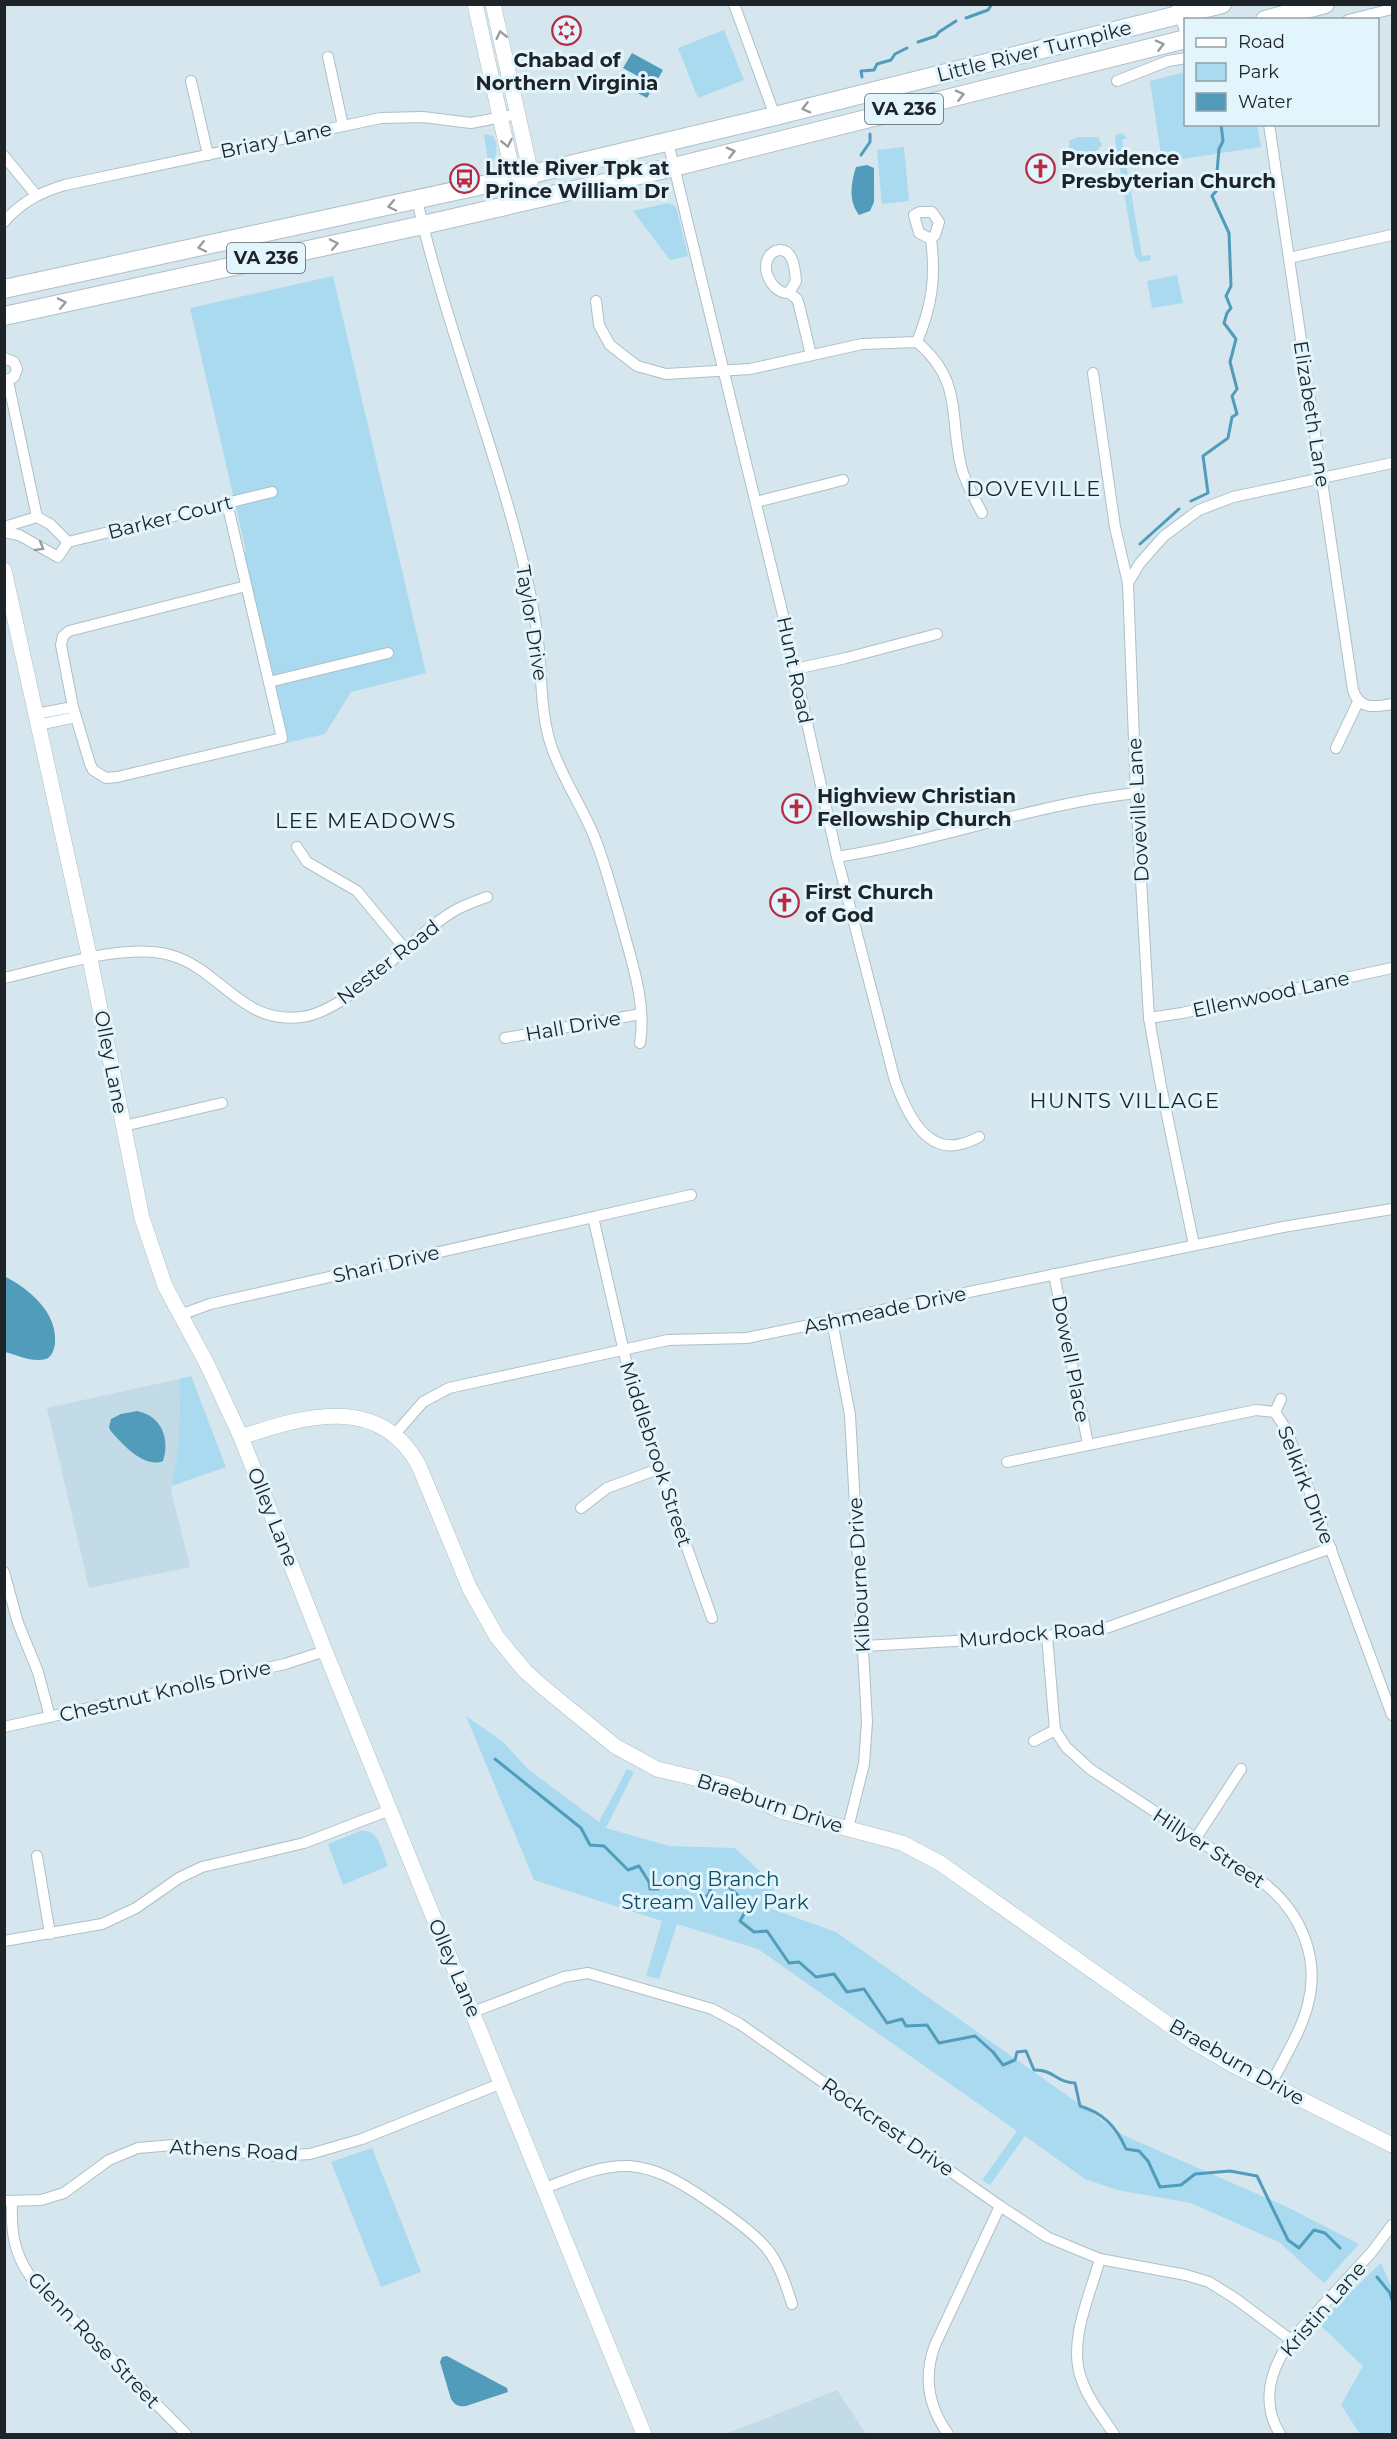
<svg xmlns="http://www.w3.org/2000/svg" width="1397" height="2439" font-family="Montserrat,sans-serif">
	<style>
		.built { fill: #c2dbe7 }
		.green { fill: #a9daf0 }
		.water { fill: #519cbb }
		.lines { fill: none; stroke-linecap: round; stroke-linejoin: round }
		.stream { stroke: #519cbb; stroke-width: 3 }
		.street-casing { stroke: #aebfc7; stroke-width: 12 }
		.secondary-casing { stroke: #aebfc7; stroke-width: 16 }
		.primary-casing { stroke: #aebfc7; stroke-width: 20 }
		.street { stroke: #fff; stroke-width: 10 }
		.secondary { stroke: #fff; stroke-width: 15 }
		.primary { stroke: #fff; stroke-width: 18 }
		.oneway { stroke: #999c9d }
		.labels { text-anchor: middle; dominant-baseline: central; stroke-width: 6; stroke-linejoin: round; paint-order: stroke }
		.shield { fill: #e2f4fc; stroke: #586266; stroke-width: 1.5 }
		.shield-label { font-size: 18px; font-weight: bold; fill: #1d2326 }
		.street-label { font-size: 20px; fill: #1d2326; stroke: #e2f4fc }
		.poi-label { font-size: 20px; font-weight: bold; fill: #1d2326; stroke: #e2f4fc; text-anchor: start }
		.park-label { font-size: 20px; fill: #0e4d64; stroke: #e2f4fc }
		.neighbourhood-label { font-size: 21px; letter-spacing: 1.5px; fill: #1d2326; stroke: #e2f4fc }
	</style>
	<rect width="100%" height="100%" fill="#d5e6ef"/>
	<!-- built -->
	<g class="built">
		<path d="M179,1379l2,36 -3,44 -7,32 19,76 -101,21 -42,-180z"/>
		<path d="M837,2390l29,44h-141l42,-16z"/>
	</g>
	<!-- green -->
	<g class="green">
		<path d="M724,30l20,50 -46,18 -20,-50z"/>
		<path d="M1185,72l1,52 71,1 4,22 -99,15 -12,-81z"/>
		<path d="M1122,133l5,5 -5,2 20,116 8,-1 1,5 -11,2 -5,-6 -20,-116 1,-5z"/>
		<path d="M484,134l9,2c7,13 3,22 -4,34z"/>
		<path d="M1078,137h20l4,8 -8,9 -18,4 -7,-4v-13z"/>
		<path d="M904,147l5,54 -27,3 -5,-54z"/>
		<path d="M668,203l6,2 3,5 11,46 -18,4 -37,-49z"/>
		<path d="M1177,275l6,28 -31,5 -5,-27z"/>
		<path d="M333,276l93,397 -75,19 -26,42 -39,9 -46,-189 6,-3 -56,-243z"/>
		<path d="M191,1376l35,91 -54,19c8,-36 9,-71 7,-107z"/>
		<path d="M466,1716l36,25 27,29 70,52 28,-53 7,3 -28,56 63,18 66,2 31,29h11l-8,31 67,24 287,203 164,72 72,37 -35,39 -45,-41 -88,-39 -74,-13 -32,-11 -60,-43 -35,49 -8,-5 35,-49 -259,-182 -81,-25 -18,55 -13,-3 16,-55 -128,-41z"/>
		<path d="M360,1831c19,-3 22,21 28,35l-45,19 -15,-41z"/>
		<path d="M372,2148l49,124 -40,15 -50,-125z"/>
		<path d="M1381,2263l11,25v146h-32l-19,-29 22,-39 -45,-43z"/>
	</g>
	<!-- water -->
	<g class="water">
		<path d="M632,53l31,17 -16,28 -13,-7 7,-13 -18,-10z"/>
		<path d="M867,165l7,3v34l-4,9 -11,4c-11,-14 -8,-32 -3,-48z"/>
		<path d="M4,1276c25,13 54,36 51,68 -1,5 -3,13 -9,15 -13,4 -29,-4 -41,-7z"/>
		<path d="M137,1411c25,5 33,28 26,50 -19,8 -42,-18 -53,-31l-1,-3 2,-8 10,-5z"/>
		<path d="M447,2356l60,32 1,4 -42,14c-8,1 -11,-1 -15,-7l-11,-37 2,-5z"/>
	</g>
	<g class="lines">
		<!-- stream -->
		<g class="stream">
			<path d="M966,18l22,-8 4,-6"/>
			<path d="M918,42l18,-6 3,-4 17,-11"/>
			<path d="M862,77l-1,-6 13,-1 3,-6 14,-4 4,-6 12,-6"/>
			<path d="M861,155l9,-13v-8"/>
			<path d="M1191,501l17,-8 -5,-37 25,-18 4,-21 5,-3 -5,-18 5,-7 -7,-27 6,-23 -12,-16 3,-10 4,-5 -5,-12 5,-10 -2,-53 -17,-37 5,-6 -1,-7 3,-34 4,-8 -2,-17"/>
			<path d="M1140,544l39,-35"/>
			<path d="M495,1759l86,69 9,17 14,1 24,24 11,-4 10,16 1,7h8l9,-11 21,-3 7,16 12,6 5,-11 10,-5 18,16 5,15 -5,9 14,11 13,-1 22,32 10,-1 17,15 18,-3 13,18 17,-3 23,34 15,-4 4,7 21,-1 12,18 36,-7 18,16 10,13 12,-5 2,-8 9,-1 8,19c19,-1 23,13 41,13l5,23c23,7 36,20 46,43l13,2 9,10 12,26 21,-2 14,-11 35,-3 27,5 31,64 11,8 15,-18 11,3 15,15"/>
			<path d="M1377,2277l13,16 2,7"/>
		</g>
		<defs>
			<g id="street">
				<path d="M734,4l41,112"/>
				<path d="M1177,4l9,31"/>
				<path d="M1348,20l44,-11"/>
				<path d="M328,57l15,69"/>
				<path d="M191,81l17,74"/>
				<path d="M1117,81l51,-20 18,-3"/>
				<path d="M1269,124l84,566c6,20 22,17 39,14"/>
				<path d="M668,142l114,469 55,246 58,224c10,27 29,73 66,63 6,-1 12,-4 18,-7"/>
				<path d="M4,156l32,39"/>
				<path d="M417,200c28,123 76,240 106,362 7,29 14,60 16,90 3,30 2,60 11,90 10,33 31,62 44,94 11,27 18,55 26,82 10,39 27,84 20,125"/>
				<path d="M4,222c17,-20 37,-30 61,-37l316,-67 42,-1 48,6 47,-9"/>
				<path d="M1289,258l103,-23"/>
				<path d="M789,293c-15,1 -28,-21 -21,-35 2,-4 7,-8 12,-8 14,0 15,21 16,31l-7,12 8,6 2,6 12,50"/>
				<path d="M596,301l3,24 11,20 27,21 29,8 84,-5 112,-25 55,-2c46,39 32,72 44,124 4,17 13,31 21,47"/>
				<path d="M917,342c15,-37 19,-63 14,-103l4,-4 4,-13 -7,-10h-12l-6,3 5,18 12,6"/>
				<path d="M4,358l10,4 3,7 -3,8 -10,4"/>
				<path d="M1093,373l22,154 13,56 8,210 13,225 12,68 33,159"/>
				<path d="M8,381l29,136 13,7 18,18"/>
				<path d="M756,502l87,-22"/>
				<path d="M227,503l55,235 -165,39 -11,1 -13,-8 -3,-6 -17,-57 -12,-62 2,-9 6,-5 177,-45"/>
				<path d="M4,527l33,-10"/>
				<path d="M4,532l15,3 39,22 10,-15 204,-50"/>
				<path d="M1128,583l12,-20 24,-27 35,-26 34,-13 159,-34"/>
				<path d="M795,669l51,-11 91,-24"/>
				<path d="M269,682l119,-29"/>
				<path d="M36,714l37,-7"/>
				<path d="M38,725l38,-8"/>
				<path d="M1336,748l22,-46"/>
				<path d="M297,847l10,15 50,29 48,58"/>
				<path d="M837,857c101,-16 197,-53 299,-64"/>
				<path d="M4,978c46,-10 121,-36 166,-23 51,14 71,70 132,62 50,-7 107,-80 152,-106 10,-6 22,-10 33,-14"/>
				<path d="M1149,1018l33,-5 210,-45"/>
				<path d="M505,1038l136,-24"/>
				<path d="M124,1126l98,-23"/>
				<path d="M593,1217l43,187 76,214"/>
				<path d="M1054,1274l34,170"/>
				<path d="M180,1315l30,-11 481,-109"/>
				<path d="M832,1321l18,94 17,307 -3,42 -16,64"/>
				<path d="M1275,1412l6,-13"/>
				<path d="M395,1434l28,-32 26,-14 219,-48 79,-2 536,-111 109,-18"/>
				<path d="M1007,1462l249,-52 19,2 12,19 105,284"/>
				<path d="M581,1508l26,-20 51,-19"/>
				<path d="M4,1572l14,51 20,49 12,45"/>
				<path d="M1047,1636l8,94 11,17 24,22 175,115c36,29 55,74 43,120 -7,28 -24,54 -37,80"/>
				<path d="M864,1646l183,-10 59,-8 225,-80"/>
				<path d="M4,1727l281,-63 40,-13"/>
				<path d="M1034,1741l21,-11"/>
				<path d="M1196,1838l45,-69"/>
				<path d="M37,1856l13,78"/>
				<path d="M4,1941l98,-17 34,-16 43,-30 23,-11 102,-24 86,-33"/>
				<path d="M473,2012l91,-35 24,-4 124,36 28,15 260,182 47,31 53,22 86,16 23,7 27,17 55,41"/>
				<path d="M545,2188c27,-10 54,-23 84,-22 12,1 24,4 35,9 25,11 88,54 104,75 12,16 18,35 24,54"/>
				<path d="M4,2201l37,-1 23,-7 45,-33 29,-12 35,-3 103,11 34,-2 52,-15 140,-56"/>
				<path d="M12,2202c-1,27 1,50 18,74l156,158"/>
				<path d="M1100,2259c-10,36 -32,82 -19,119 7,21 21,38 33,56"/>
				<path d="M948,2434c-20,-28 -25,-57 -13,-89l65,-139"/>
				<path d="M1280,2434c-20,-32 -9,-66 11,-94l80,-87 21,-28"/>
			</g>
			<g id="secondary">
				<path d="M475,4l35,157 5,17 12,22"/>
				<path d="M493,4l38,170 -1,9"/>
				<path d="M4,570l86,389 52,259 23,68 42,78 34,73 84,214 319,783"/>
				<path d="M241,1437c63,-21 139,-44 178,29l51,123 27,48 28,34 19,17 71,58 42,23 71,17 53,25 121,32 38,20 252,178 41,24 159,80"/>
			</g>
			<g id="primary">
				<path d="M1265,20l60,-16"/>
				<path d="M4,289l511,-111 260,-62 447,-112"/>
				<path d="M4,316l419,-91 251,-58 512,-128"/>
			</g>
		</defs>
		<!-- street casing -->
		<use href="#street" class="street-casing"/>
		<!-- secondary casing -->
		<use href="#secondary" class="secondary-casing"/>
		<!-- primary casing -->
		<use href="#primary" class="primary-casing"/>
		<!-- street -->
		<use href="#street" class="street"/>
		<!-- secondary -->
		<use href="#secondary" class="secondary"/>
		<!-- primary -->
		<use href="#primary" class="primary"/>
	</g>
	<!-- one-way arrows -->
	<defs><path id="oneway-chevron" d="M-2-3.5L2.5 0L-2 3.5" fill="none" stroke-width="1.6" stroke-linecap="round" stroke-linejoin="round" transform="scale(1.5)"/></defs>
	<g class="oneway">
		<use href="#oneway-chevron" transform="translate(501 35) rotate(-103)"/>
		<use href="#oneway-chevron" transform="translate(1160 45) rotate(-14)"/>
		<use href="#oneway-chevron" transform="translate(960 95) rotate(-14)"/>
		<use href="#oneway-chevron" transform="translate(806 108) rotate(166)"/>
		<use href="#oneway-chevron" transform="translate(507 143) rotate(78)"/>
		<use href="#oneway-chevron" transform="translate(731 152) rotate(-14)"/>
		<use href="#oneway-chevron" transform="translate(392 206) rotate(168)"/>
		<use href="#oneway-chevron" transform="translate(334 244) rotate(-12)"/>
		<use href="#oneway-chevron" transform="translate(202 247) rotate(168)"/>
		<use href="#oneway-chevron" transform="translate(62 303) rotate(-12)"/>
		<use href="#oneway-chevron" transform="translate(40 547) rotate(30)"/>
	</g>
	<!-- icons -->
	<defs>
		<symbol id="synagogue-ring" viewBox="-11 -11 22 22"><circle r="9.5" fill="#e2f4fc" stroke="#bb2941" stroke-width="1.5"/><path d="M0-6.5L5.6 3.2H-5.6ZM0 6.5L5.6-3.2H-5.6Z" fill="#bb2941"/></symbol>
		<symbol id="church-ring" viewBox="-11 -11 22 22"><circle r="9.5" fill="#e2f4fc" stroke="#bb2941" stroke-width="1.5"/><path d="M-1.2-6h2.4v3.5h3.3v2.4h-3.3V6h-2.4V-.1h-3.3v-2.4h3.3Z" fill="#bb2941"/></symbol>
		<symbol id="bus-ring" viewBox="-11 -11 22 22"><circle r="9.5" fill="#e2f4fc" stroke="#bb2941" stroke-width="1.5"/><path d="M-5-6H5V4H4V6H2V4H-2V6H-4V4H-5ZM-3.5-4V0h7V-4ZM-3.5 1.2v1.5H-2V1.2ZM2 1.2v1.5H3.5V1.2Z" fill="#bb2941"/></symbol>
	</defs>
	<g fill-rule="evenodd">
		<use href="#synagogue-ring" x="550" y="14" width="33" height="33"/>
		<use href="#church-ring" x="1024" y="152" width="33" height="33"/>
		<use href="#bus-ring" x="448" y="162" width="33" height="33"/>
		<use href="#church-ring" x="780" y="792" width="33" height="33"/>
		<use href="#church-ring" x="768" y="886" width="33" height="33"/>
	</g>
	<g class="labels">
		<!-- shield labels -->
		<g class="shield">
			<rect x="865" y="94" width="78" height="30" rx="4.5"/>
			<rect x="227" y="243" width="78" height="30" rx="4.5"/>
		</g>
		<g class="shield-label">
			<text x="904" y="109">VA 236</text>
			<text x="266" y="258">VA 236</text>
		</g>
		<!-- street labels -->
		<g class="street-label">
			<text transform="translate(1034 51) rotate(-14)">Little River Turnpike</text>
			<text transform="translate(276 140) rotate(-12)">Briary Lane</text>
			<text transform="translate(1312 414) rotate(81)">Elizabeth Lane</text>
			<text transform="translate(170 517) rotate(-14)">Barker Court</text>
			<text transform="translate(532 623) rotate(81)">Taylor Drive</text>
			<text transform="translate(795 670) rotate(78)">Hunt Road</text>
			<text transform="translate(1138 810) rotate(-93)">Doveville Lane</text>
			<text transform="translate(388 962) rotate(-38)">Nester Road</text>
			<text transform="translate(1271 994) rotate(-12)">Ellenwood Lane</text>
			<text transform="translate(573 1026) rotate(-10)">Hall Drive</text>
			<text transform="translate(111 1062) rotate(79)">Olley Lane</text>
			<text transform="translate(386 1264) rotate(-13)">Shari Drive</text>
			<text transform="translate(885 1310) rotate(-12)">Ashmeade Drive</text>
			<text transform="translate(1071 1359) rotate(79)">Dowell Place</text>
			<text transform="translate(656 1454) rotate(72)">Middlebrook Street</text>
			<text transform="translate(1306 1485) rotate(69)">Selkirk Drive</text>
			<text transform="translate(273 1517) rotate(68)">Olley Lane</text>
			<text transform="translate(859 1575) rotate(-93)">Kilbourne Drive</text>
			<text transform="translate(1032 1634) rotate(-5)">Murdock Road</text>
			<text transform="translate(165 1691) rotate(-13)">Chestnut Knolls Drive</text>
			<text transform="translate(770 1803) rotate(18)">Braeburn Drive</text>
			<text transform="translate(1209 1848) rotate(33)">Hillyer Street</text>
			<text transform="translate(455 1968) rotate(67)">Olley Lane</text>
			<text transform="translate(1237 2062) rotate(30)">Braeburn Drive</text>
			<text transform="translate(888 2127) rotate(35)">Rockcrest Drive</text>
			<text transform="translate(234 2150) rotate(3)">Athens Road</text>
			<text transform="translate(1323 2309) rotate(-49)">Kristin Lane</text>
			<text transform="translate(94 2340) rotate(46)">Glenn Rose Street</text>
		</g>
		<!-- poi labels -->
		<g class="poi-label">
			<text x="567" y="60" text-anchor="middle">Chabad of<tspan x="567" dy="23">Northern Virginia</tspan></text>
			<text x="1061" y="158">Providence<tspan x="1061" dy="23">Presbyterian Church</tspan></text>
			<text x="485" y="168">Little River Tpk at<tspan x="485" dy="23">Prince William Dr</tspan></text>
			<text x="817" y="796">Highview Christian<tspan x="817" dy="23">Fellowship Church</tspan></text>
			<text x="805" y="892">First Church<tspan x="805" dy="23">of God</tspan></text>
		</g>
		<!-- park labels -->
		<g class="park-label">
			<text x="715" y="1879">Long Branch<tspan x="715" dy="23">Stream Valley Park</tspan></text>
		</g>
		<!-- neighbourhood labels -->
		<g class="neighbourhood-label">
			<text x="1034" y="488">DOVEVILLE</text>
			<text x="366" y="820">LEE MEADOWS</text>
			<text x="1125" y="1100">HUNTS VILLAGE</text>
		</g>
	</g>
	<!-- border -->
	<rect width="1397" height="2439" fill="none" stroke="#1d2326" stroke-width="12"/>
	<!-- legend -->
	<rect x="1184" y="18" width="195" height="108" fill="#e2f4fc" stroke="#93a0a6" stroke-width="1.5"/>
	<rect x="1196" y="38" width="30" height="9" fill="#ffffff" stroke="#93a0a6" stroke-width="1.5"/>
	<text x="1238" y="48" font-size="18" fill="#1d2326">Road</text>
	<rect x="1196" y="63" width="30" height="18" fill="#a9daf0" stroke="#93a0a6" stroke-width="1.5"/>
	<text x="1238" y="78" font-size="18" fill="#1d2326">Park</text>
	<rect x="1196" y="93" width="30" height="18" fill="#519cbb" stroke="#93a0a6" stroke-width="1.5"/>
	<text x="1238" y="108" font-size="18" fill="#1d2326">Water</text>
</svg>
